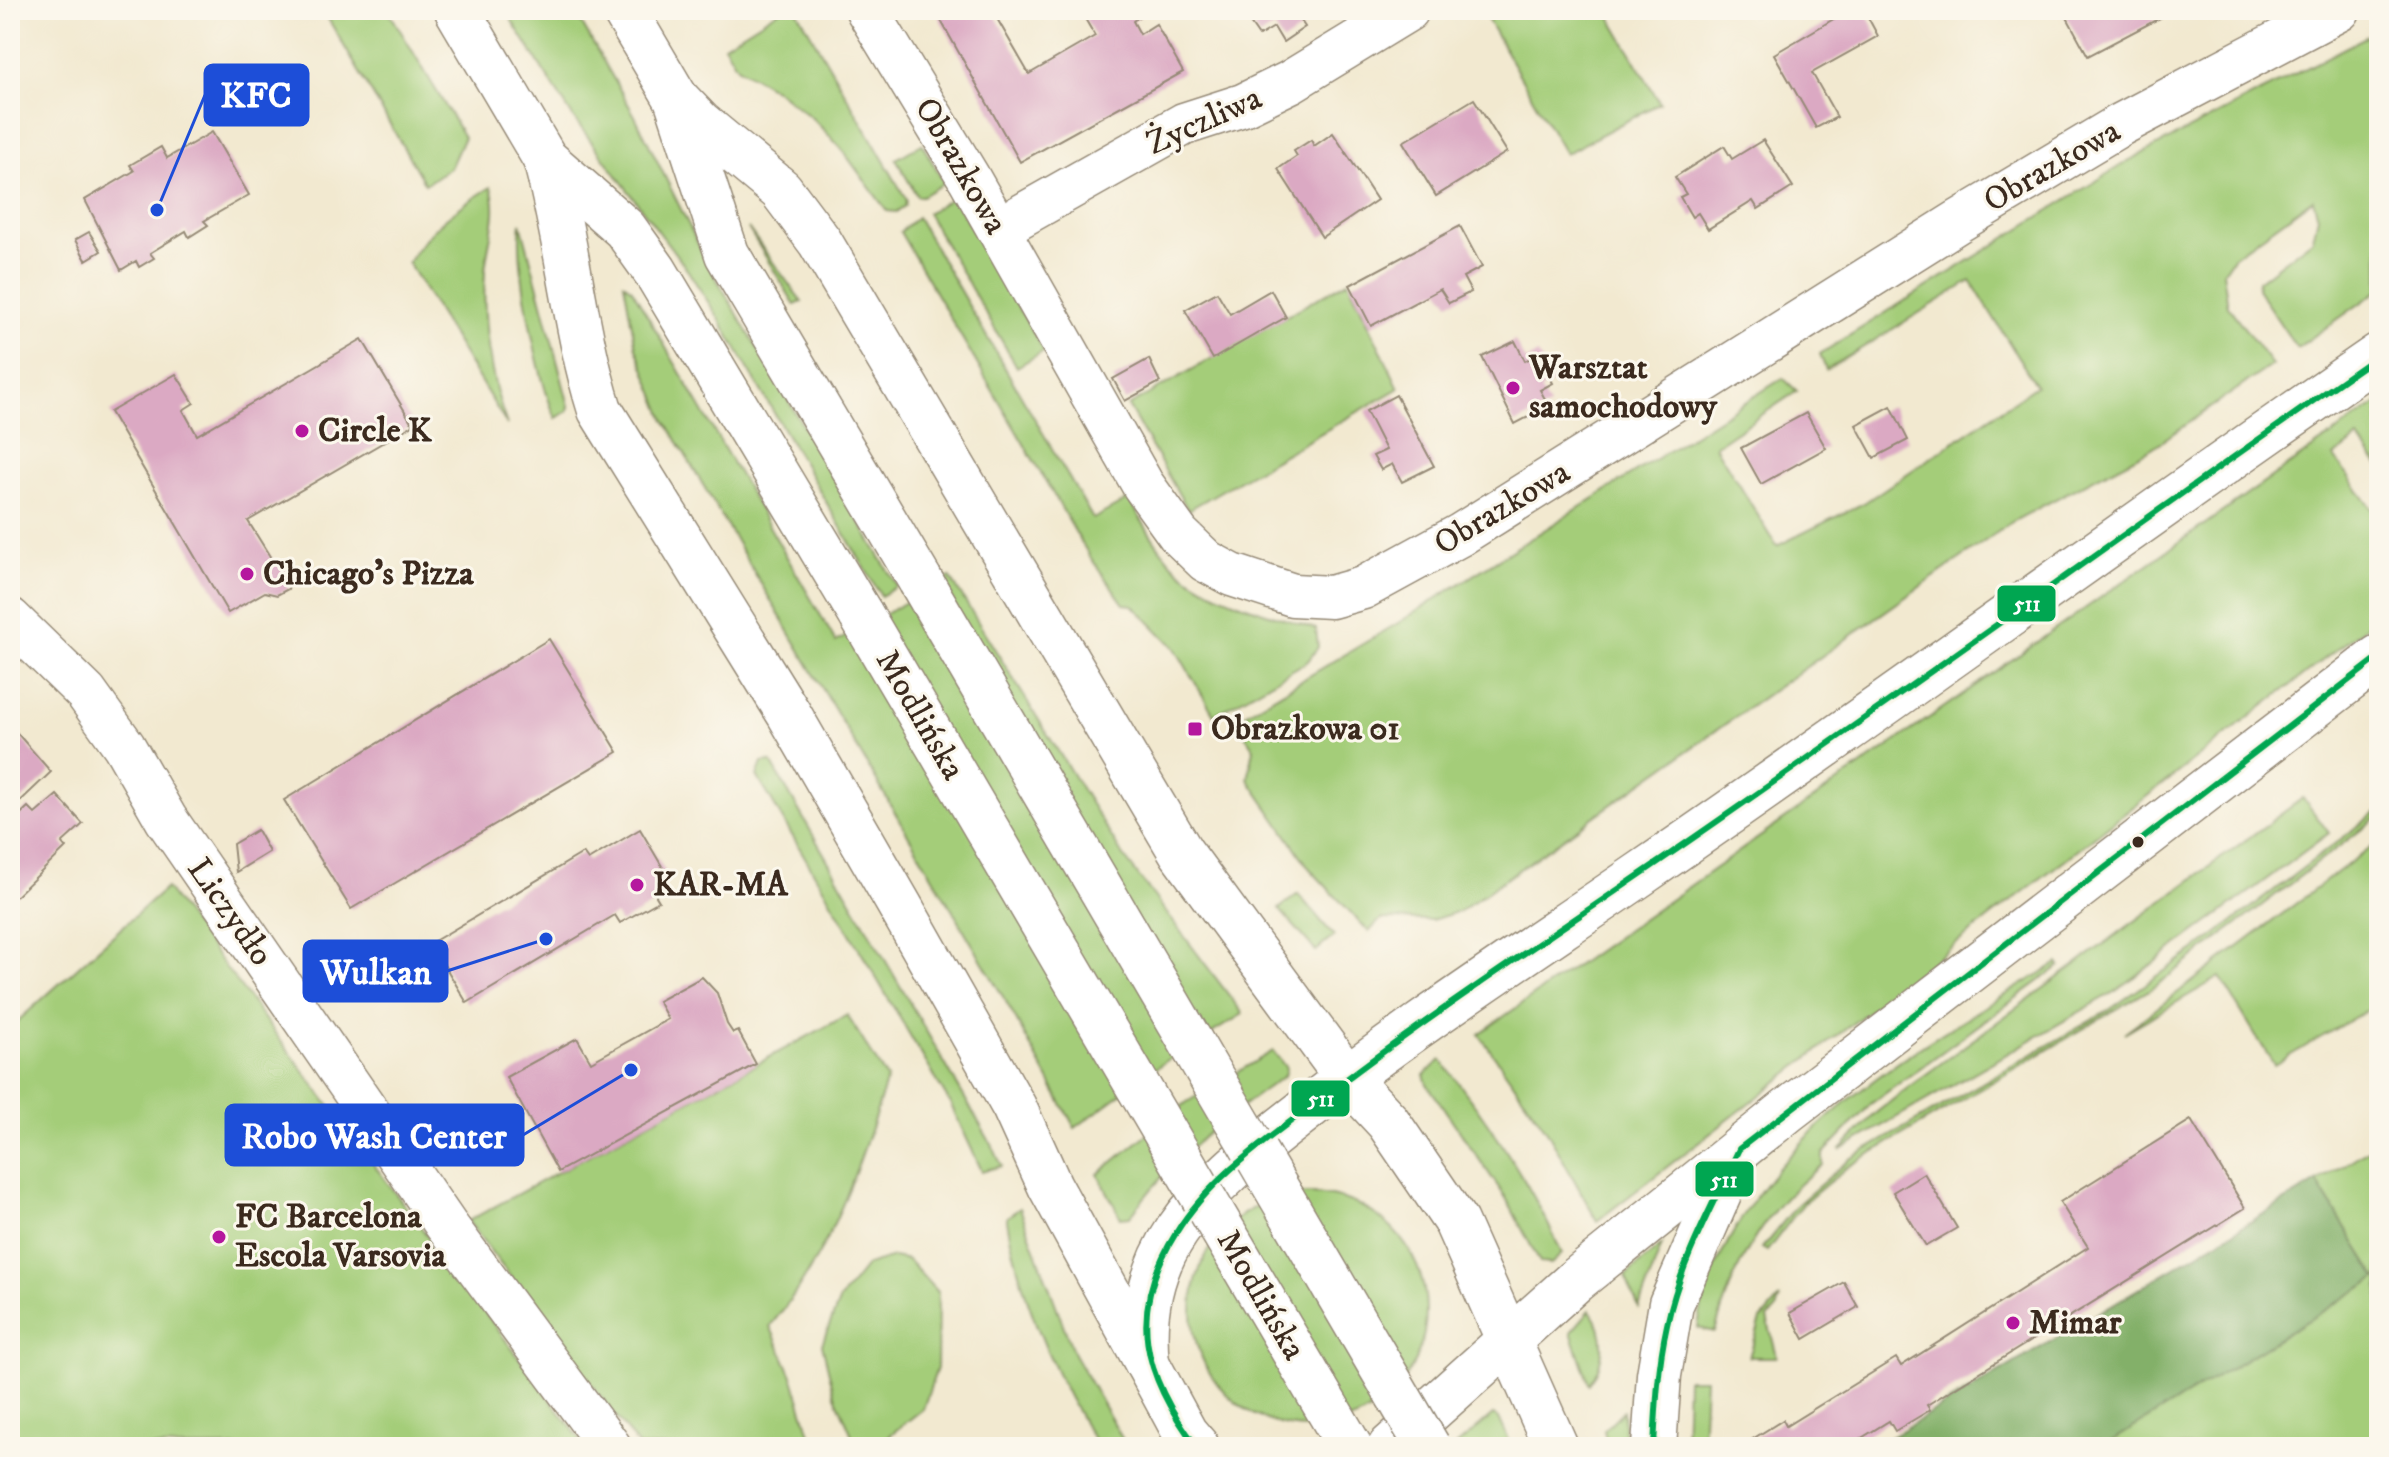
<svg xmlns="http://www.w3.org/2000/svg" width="2389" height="1457" font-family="'IM FELL DW Pica',serif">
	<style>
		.green { fill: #a4cd79; stroke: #707c4c; stroke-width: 2 }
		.forest { fill: #83b069; stroke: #5f6d44; stroke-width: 2 }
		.building { fill: #dba9c3 }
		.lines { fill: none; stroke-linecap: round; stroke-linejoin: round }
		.minor-casing { stroke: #968a77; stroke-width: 45 }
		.primary-casing { stroke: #968a77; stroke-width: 47 }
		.minor { stroke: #fff; stroke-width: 42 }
		.primary { stroke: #fff; stroke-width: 44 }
		.primary-bridge-casing { stroke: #968a77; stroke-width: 47; stroke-linecap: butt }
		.primary-bridge { stroke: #fff; stroke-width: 44 }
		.bus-1-casing { stroke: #fbf7ec; stroke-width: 12 }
		.bus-1 { stroke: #00a651; stroke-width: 6 }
		.poi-dot { fill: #b5179e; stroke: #fbf7ec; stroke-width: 3 }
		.bus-dot { fill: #3b2a1e; stroke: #fbf7ec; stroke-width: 3 }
		.labels { text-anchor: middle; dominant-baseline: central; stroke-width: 6; stroke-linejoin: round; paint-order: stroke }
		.street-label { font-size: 34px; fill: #3b2a1e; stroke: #fbf7ec }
		.poi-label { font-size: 34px; font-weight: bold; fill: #3b2a1e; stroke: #fbf7ec; text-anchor: start }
		.leader { fill: none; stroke: #1d4ed8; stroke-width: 3 }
		.callout-dot { fill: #1d4ed8; stroke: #fbf7ec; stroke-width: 3 }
		.callout { fill: #1d4ed8; stroke: #1d4ed8; stroke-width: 3 }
		.callout-label { font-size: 36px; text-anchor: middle; font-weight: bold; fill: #fff }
		.line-badge { stroke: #fbf7ec; stroke-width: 3 }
		.badge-label { font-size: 22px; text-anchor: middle; font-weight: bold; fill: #fff }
	</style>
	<rect width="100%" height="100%" fill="#fbf7ec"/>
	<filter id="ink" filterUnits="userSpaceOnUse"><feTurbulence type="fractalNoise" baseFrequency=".0125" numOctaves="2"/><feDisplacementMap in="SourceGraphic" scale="16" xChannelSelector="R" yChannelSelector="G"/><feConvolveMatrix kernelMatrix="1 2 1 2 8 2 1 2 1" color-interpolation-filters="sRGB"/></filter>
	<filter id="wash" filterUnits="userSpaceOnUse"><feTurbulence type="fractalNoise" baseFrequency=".006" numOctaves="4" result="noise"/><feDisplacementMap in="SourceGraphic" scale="32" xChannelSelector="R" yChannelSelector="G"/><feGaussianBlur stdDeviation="1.8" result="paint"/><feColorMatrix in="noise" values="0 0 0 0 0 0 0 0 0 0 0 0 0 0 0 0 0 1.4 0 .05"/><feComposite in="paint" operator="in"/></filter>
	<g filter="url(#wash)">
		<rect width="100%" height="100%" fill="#f2e9d0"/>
		<!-- green -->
		<g class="green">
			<path d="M323,10h65l76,127 -14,31 -25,16z"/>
			<path d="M505,10h69l61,106 73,148 189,322 -16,10 -163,-279 -32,-49 -113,-151z"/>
			<path d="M780,10h17l109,189 -1,7 -9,6 -9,-1 -47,-64 -27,-28 -37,-29 -39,-23 -13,-22z"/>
			<path d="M1482,10h124l54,93 -95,51z"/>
			<path d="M2379,30v260l-82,58 -5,-7 -35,-52 1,-8 55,-42 5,-23 -5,-17 -79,57 -11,16 5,34 44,59 -120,83 -140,74 -552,389 -28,9 -51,-1 -12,13 -59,-63 -62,-90 6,-30 -19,-29 163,-97 385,-245 14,13 -82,55 62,100 87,-43 172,-117 -65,-105 -145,89 -6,-16 308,-193z"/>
			<path d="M922,144l22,39 -22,13h-5l-21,-37z"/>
			<path d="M491,187c9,29 -4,55 -6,85 -3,49 5,107 22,153l-99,-162c21,-36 49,-55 83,-76z"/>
			<path d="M953,197l91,154 -27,16 -90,-154z"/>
			<path d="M917,217l176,302 36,-20c15,25 29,51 50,71 31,28 97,46 137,59l2,18 -10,14 -94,54 -39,-67 -42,-43 -9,-1 -34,-47 -190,-325z"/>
			<path d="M521,223l48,183 -1,5 -12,7c-18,-36 -41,-155 -35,-195z"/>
			<path d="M748,228l54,74 -7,3z"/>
			<path d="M1348,281l51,107 -211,122 -60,-104z"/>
			<path d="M624,283l8,6 204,353 114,-65 172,277 121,160 -80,49 -88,65 -63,-116 -347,-592 -29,-72z"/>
			<path d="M2379,402v64l-21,-27 -24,18 45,61v99l-782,604 -50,-90 -68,-97z"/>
			<path d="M771,762l222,385 9,19 -20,5 -32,-68 -193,-327 5,-13z"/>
			<path d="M2303,798l26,35 -213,158 -276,159 37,-38 37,-29z"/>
			<path d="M2379,810v6l-223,170 -310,182 -42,35 -37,48 -5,-3 36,-44 52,-45 259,-149 97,-68z"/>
			<path d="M2379,841v162l-105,62 -54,-88 -96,56z"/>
			<path d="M166,888l420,559h-576v-419z"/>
			<path d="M1298,894l36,42 -18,15 -37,-42z"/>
			<path d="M2058,963l2,3 -188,137 -49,51v11c-58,41 -90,101 -108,167l-17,-4c3,-31 16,-59 30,-86 70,-132 207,-205 330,-279z"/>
			<path d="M847,1015l40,64c-28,89 -57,176 -117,247l23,52 21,69h-175l-171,-226z"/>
			<path d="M1273,1051l13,17 -2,8c-57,40 -114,83 -154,141l-9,1 -23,-44 89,-72z"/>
			<path d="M1441,1060c47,60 91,124 121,194l-11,10 -11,-1 -34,-65 -79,-114 -3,-9z"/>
			<path d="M2379,1143v304h-277l275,-169 -60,-96z"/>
			<circle cx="1309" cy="1311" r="117"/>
			<path d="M1020,1208l54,146 53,93h-29c-44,-70 -76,-145 -91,-226v-4z"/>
			<path d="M1662,1245l-23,63 -14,-32z"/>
			<path d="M893,1257l15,3 30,33 -1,75 -14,41 -42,33 -24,5 -23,-54 -12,-49 18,-45 27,-34z"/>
			<path d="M1780,1298l-4,12 -9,8 10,39h-28l12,-37z"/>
			<path d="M1590,1310c17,24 16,51 -1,74l-18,-52z"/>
			<path d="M1687,1379h18l-3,68h-17z"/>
			<path d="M1623,1411l3,36h-18l-4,-17z"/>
			<path d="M1493,1415l6,3 13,29h-57z"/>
		</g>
		<!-- forest -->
		<path class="forest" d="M2317,1182l60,96 -275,169h-210l-6,-7z"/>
		<g id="blocks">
			<!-- building -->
			<g class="building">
				<path d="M935,10h57l37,64 66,-38 -15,-26h68l-15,11 7,13 16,-10 27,48 -163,90z"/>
				<path d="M1241,10h58l-4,2 10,15 -22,15 -9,-15 -15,9z"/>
				<path d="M1849,10h15l14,26 -66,37 25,44 -21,11 -42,-74z"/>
				<path d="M2063,10h112l-87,46z"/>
				<path d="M1474,99l33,53 -71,44 -33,-54z"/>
				<path d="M212,132l37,63 -45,26 4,4 -19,12 -3,-6 -36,22 4,5 -15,9 -3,-6 -15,9 -36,-70 49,-29 -4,-6 31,-18 6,11z"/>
				<path d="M1333,133l44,67 -55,37 -44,-68 19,-13 -3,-5 17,-11 3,6z"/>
				<path d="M1763,140l30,47 -35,22 -5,-8 -45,28 -10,-16 -6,4 -12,-20 6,-3 -11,-17 49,-31 8,13z"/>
				<path d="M1460,226l22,41 -19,10 8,15 -22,11 -9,-14 -69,37 -21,-41z"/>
				<path d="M89,232l12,19 -15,9 -11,-20z"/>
				<path d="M1271,290l15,27 -73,42 -28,-49 32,-18 13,22z"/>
				<path d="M362,339l51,86 -165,96 26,42 10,3 7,11 -3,12 -11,6 -12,-3 -37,21 -118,-201 66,-38 18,29 -11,7 14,25z"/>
				<path d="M1515,341l10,20 13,-7 15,29 -13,7 9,16 -34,18 -33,-67z"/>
				<path d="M1149,359l11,23 -35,19 -12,-22z"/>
				<path d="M1396,395l38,71 -32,16 -10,-18 -11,6 -8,-14 13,-6 -20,-39z"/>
				<path d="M1891,406l17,34 -34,18 -18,-33z"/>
				<path d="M1806,413l20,35 -65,36 -20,-36z"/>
				<path d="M549,639l69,113 -267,157 -67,-109z"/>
				<path d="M17,733l34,39 -41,39v-72z"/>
				<path d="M57,795l26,29 -21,19 4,5 -56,54v-78l18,-17 7,7z"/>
				<path d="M640,829l26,44 -4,2 -6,21 3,5 -39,22 -5,-8 -148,88 -36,-60 152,-90 5,7z"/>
				<path d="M257,830l12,22 -33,20 -3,-28z"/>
				<path d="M702,977l15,16 10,31 6,9 5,-2 18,33 -198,108 -52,-95 71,-39 14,24 77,-43 -10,-18z"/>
				<path d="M2191,1120l54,88 -318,197 3,5 -35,21 -6,-10 -42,26h-91l-5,-7 32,-20 3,6 110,-68 5,8 187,-119 -28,-45z"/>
				<path d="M1924,1173l33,55 -31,18 -33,-54z"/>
				<path d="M1844,1282l14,25 -54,32 -14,-26z"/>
			</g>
		</g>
	</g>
	<g filter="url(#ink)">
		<use href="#blocks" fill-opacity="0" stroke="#968a77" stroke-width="2"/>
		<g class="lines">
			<defs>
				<g id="minor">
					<path d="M867,10l102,168 174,307 36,50 27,26 26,14 61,20 38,2 32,-9 97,-53 499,-314 161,-96 219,-115"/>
					<path d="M998,229l186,-105 59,-19 47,-23 118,-72"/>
					<path d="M10,619l76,74 38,53 42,73 280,406 164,222"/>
				</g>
				<g id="primary">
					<path d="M457,10l88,149 80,70 30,42 206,344"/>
					<path d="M624,10l52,88 51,156 193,326"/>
					<path d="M676,98l24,25 81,67 39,52 361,610 166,226 41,44 68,100 100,225"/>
					<path d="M545,159c23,82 29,169 55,251l189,304 111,192 114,201 36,79 97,177 38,70 12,14"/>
					<path d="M1147,1363c-5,-47 2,-91 30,-132 33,-49 84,-86 131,-123 107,-84 222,-158 334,-235 248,-170 490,-348 737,-518"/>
					<path d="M1390,1447l185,-166 212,-170 592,-454"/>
					<path d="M1654,1447l5,-72 12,-71 63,-144"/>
				</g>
			</defs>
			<!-- minor casing -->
			<use href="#minor" class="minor-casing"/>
			<!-- primary casing -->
			<use href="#primary" class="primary-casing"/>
			<!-- minor -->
			<use href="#minor" class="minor"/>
			<!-- primary -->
			<use href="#primary" class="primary"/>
			<defs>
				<g id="primary-bridge">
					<path d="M920,580l508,867"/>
					<path d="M861,615l489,832"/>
				</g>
			</defs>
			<!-- primary-bridge casing -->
			<use href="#primary-bridge" class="primary-bridge-casing"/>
			<!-- primary-bridge -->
			<use href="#primary-bridge" class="primary-bridge"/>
			<defs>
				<g id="bus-1">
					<path d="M1197,1447c-54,-71 -71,-134 -21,-214 33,-54 89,-92 139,-130 107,-83 221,-157 333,-234 246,-168 486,-344 731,-514"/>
					<path d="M1654,1447c2,-41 4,-82 13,-122 13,-62 45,-119 72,-176l640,-492"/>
				</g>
			</defs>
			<!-- bus-1 casing -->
			<use href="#bus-1" class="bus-1-casing"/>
			<!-- bus-1 -->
			<use href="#bus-1" class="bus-1"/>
		</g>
	</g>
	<!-- markers -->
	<g class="poi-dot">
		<circle cx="1513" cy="388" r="8"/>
		<circle cx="302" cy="431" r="8"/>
		<circle cx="247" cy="574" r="8"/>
		<rect x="1187" y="721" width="16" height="16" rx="4"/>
		<circle cx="637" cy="885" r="8"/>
		<circle cx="219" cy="1237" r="8"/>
		<circle cx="2013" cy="1323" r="8"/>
	</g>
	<circle class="bus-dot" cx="2138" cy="842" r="7"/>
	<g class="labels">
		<!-- street labels -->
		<g class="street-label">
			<text transform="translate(1204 121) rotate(-24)">Życzliwa</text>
			<text transform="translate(961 166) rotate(60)">Obrazkowa</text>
			<text transform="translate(2052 166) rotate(-30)">Obrazkowa</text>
			<text transform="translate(1502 508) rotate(-31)">Obrazkowa</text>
			<text transform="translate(920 715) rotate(60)">Modlińska</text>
			<text transform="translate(230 912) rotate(55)">Liczydło</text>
			<text transform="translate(1261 1295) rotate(60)">Modlińska</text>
		</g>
		<!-- poi labels -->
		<g class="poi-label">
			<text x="1529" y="368">Warsztat<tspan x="1529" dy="39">samochodowy</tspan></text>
			<text x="318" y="431">Circle K</text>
			<text x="263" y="574">Chicago's Pizza</text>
			<text x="1211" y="729">Obrazkowa 01</text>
			<text x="653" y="885">KAR-MA</text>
			<text x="235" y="1217">FC Barcelona<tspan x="235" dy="39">Escola Varsovia</tspan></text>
			<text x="2029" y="1323">Mimar</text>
		</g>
	</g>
	<!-- callouts -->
	<path class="leader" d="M157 210L205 95M546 939L447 971M631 1070L523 1135"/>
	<g class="callout-dot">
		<circle cx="157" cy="210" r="8"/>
		<circle cx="546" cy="939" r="8"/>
		<circle cx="631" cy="1070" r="8"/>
	</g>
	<g class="callout">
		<rect x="205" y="65" width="103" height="60" rx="8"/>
		<rect x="304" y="941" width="143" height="60" rx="8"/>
		<rect x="226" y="1105" width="297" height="60" rx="8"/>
	</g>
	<g class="callout-label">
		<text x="256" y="107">KFC</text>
		<text x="376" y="984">Wulkan</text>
		<text x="374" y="1148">Robo Wash Center</text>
	</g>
	<g class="line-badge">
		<rect x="1996" y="584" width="61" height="39" rx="8" fill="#00a651"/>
		<rect x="1290" y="1079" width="61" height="39" rx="8" fill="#00a651"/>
		<rect x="1694" y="1160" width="61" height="38" rx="8" fill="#00a651"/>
	</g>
	<g class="badge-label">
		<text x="2027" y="611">511</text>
		<text x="1321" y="1106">511</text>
		<text x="1724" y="1187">511</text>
	</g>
	<!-- margin -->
	<rect width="2389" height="1457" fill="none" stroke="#fbf7ec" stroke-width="40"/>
</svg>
